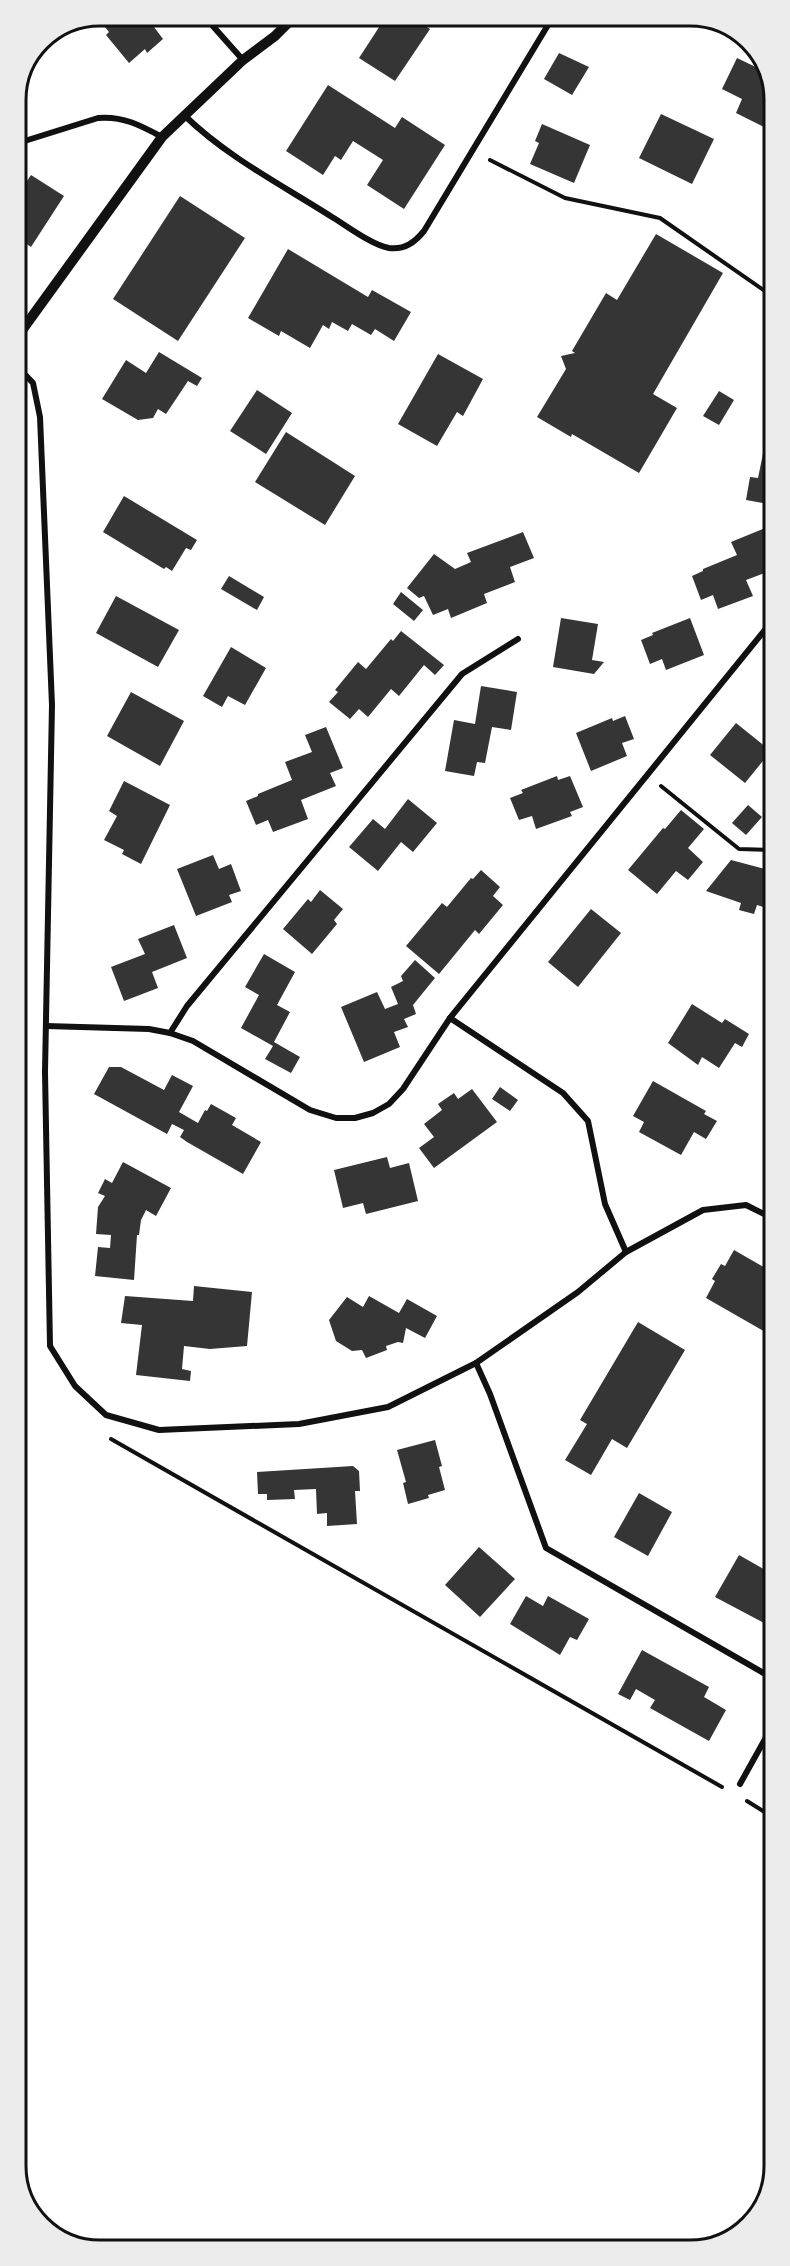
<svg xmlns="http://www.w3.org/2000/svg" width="790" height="2266" font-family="'Open Sans',sans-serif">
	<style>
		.building { fill: #353535 }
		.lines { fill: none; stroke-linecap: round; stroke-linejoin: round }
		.path { stroke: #111; stroke-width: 4 }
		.minor { stroke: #111; stroke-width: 6 }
		.tertiary { stroke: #111; stroke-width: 10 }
		.rim { fill: none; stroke: #111; stroke-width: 3 }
	</style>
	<rect width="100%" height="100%" fill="#fff"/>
	<!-- building -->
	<g class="building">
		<path d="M99,15h46l18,24 -16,14 -2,-4 -16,14 -23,-28 3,-3 -13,-16z"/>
		<path d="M387,15h22l21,14 -35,52 -36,-23z"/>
		<path d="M635,15h30l-7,12z"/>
		<path d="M559,53l30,14 -17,28 -28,-16z"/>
		<path d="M737,58l33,16 2,3v37l-6,14 -30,-15 6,-14 -20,-10z"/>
		<path d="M328,85l67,43 7,-11 43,28 -41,64 -37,-24 16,-25 -30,-19 -12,19 -6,-4 -12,19 -37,-24z"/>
		<path d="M661,114l53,25 -22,45 -53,-26z"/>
		<path d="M542,124l48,21 -16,38 -44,-19 9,-21 -4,-2z"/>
		<path d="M31,175l33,21 -33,51 -16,-11v-37z"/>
		<path d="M180,196l65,42 -67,103 -65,-42z"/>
		<path d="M656,234l67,39 -70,121 24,14 -38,65 -67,-39 -1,3 -34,-20 29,-48 -5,-13 14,-3 -3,-2 34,-58 11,7z"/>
		<path d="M288,249l80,48 4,-7 39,22 -17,29 -19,-12 -4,6 -19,-11 -4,7 -16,-9 -3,7 -6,-4 -13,23 -29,-17 -2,5 -31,-18z"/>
		<path d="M159,352l43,26 -5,8 -9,-5 -22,33 -8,-5 -5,9 -15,2 -36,-21 24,-39 20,13z"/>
		<path d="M438,354l45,25 -20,37 -6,-4 -20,34 -39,-22z"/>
		<path d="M257,390l35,23 -26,41 -36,-23z"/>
		<path d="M719,391l15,9 -15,25 -16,-9z"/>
		<path d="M286,432l69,44 -30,49 -70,-43z"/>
		<path d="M765,444l8,2v59l-27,-5 4,-23 8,1z"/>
		<path d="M124,496l73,44 -6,10 -5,-2 -14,23 -6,-4 -2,2 -61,-37z"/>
		<path d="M768,527l1,2 4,-2v43l-27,10 7,16 -35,13 -5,-14 -12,5 -9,-24 11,-5v-2l34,-14 -6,-13z"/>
		<path d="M523,532l11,26 -24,9 5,15 -31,12 3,9 -36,15 -3,-9 -15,6 -9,-19 -5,2 -12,-10 27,-34 21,15 16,-7 -4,-9z"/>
		<path d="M229,576l35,21 -7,13 -36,-21z"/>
		<path d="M401,592l22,18 -9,11 -21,-17z"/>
		<path d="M116,596l63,34 -21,37 -62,-34z"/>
		<path d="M561,618l37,6 -6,36 12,2 -10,12 -41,-7z"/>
		<path d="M690,618l14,37 -38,15 -4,-11 -12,5 -9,-24 12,-5 -1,-2z"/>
		<path d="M401,631l43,34 -9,10 -11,-10 -25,31 -8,-7 -23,28 -9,-8 -9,10 -21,-17 9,-10 -3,-2 23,-28 8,7 25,-30 2,2z"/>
		<path d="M231,647l35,21 -21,37 -17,-9 -6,11 -19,-11z"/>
		<path d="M481,686l36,6 -6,38 -19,-3 -7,36 -8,-1 -3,14 -29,-5 9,-51 21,4z"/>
		<path d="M131,692l53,29 -24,45 -53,-30z"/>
		<path d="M625,716l9,23 -12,4 5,13 -36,15 -15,-38 36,-15 1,3z"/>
		<path d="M736,723l35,28 -26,32 -35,-28z"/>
		<path d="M326,727l17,41 -13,5 6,13 -35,14 7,19 -35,13 -5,-12 -12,5 -10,-24 12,-5v-2l34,-14 -7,-18 27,-10 -7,-17z"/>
		<path d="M557,776l1,4 12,-4 13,31 -13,5 2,4 -36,13 -4,-13 -13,4 -9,-22 13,-5 -2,-3z"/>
		<path d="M124,781l46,24 -29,59 -19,-10 2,-4 -20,-10 13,-24 -8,-5z"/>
		<path d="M408,799l29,24 -24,29 -12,-10 -23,29 -29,-24 24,-28 12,10z"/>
		<path d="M748,805l14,12 -16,18 -14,-12z"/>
		<path d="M681,810l23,19 -16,19 15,14 -15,18 -12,-9 -19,23 -29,-24 35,-42 2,1z"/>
		<path d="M213,855l6,14 12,-5 10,27 -12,4 3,7 -36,14 -19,-47z"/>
		<path d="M731,860l42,11v39l-16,-5 -3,9 -15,-4 2,-7 -35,-12z"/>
		<path d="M481,870l19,17 -7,9 10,9 -24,29 -4,-4 -36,44 -33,-28 36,-43 5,4 24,-29 2,1z"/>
		<path d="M320,890l23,19 -9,11 3,4 -25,30 -29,-25 25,-30 3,3z"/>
		<path d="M591,909l30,24 -43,54 -30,-25z"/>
		<path d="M174,925l13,33 -35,14 6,16 -34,13 -13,-34 34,-13 -7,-15z"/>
		<path d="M264,954l31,18 -18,33 13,7 -16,30 26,15 -9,16 -26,-14 8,-13 -32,-18 18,-33 -14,-8z"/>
		<path d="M415,960l20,18 -22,27 3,9 -12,5 4,8 -14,5 6,15 -36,15 -23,-55 36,-15 8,17 13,-5 -7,-17 12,-6 -2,-5z"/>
		<path d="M692,1004l30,19 3,-4 24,15 -7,13 -7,-4 -16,25 -17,-11 -4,8 -30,-22z"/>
		<path d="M109,1067h12l43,23 8,-15 21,11 -14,26 19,11 7,-13 2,1 4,-7 25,14 -4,7 29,17 -18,32 -56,-32 -7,-5 4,-7 -12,-6 -5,10 -73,-40z"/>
		<path d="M653,1081l53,30 -2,3 13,7 -11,18 -12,-7 -13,23 -42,-23 5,-10 -11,-6z"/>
		<path d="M500,1087l18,13 -8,11 -18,-12z"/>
		<path d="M472,1089l25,33 -63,46 -15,-20 15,-11 -10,-13 18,-14 -4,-6 16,-11 4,6z"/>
		<path d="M387,1157l3,11 19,-5 9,38 -52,13 -3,-11 -20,5 -9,-38z"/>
		<path d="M123,1162l48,26 -15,28 -10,-6 -5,10 -2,15h-2l-3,45 -39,-4 3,-29 12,1 1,-13 -15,-1 2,-27 7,-11 -7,-3 7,-14 7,4z"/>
		<path d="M734,1250l40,23v64l-68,-39 9,-17 -3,-2 9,-15 4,2z"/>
		<path d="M194,1286l58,6 -5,54 -37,3 -26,-3 -2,23 9,2 -1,10 -54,-6 6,-50 -21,-2 4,-27 68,5z"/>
		<path d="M369,1296l30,17 8,-14 30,17 -12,22 -19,-10 -3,15 -5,-1 -12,4 1,4 -21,8 -4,-8 -10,1 -16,-10 -7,-21 18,-23 16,10z"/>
		<path d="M638,1322l47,28 -58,98 -15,-9 -21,36 -26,-15 22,-36 -7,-4z"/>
		<path d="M435,1440l7,26 -3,1 6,23 -17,5 1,3 -21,6 -5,-21 3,-1 -9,-32z"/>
		<path d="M353,1466l6,5 1,20h-5l2,33 -30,2v-13l-10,1 -1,-25 -22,1 1,9 -28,1v-6h-9l-1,-22z"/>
		<path d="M639,1493l33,19 -24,44 -34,-19z"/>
		<path d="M479,1547l36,32 -35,38 -35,-32z"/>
		<path d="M739,1555l35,20v30l-10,18 -49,-26z"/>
		<path d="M526,1596l17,10 5,-10 41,23 -12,21 -7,-3 -10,18 -50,-31z"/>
		<path d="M642,1650l67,37 -5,10 22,13 -17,31 -59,-33 5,-8 -19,-11 -6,11 -12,-6z"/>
	</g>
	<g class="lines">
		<!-- path -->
		<g class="path">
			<path d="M490,160l75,38 95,20 112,78"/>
			<path d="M661,786l78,63 34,1"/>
			<path d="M111,1439l611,348"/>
			<path d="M747,1801l27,17"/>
		</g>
		<!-- minor -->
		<g class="minor">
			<path d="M203,15l40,45"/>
			<path d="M184,115c43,42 98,70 148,102 15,9 40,28 57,31 16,2 26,-6 35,-17l130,-216"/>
			<path d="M15,144l83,-26c25,-2 42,7 64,19"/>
			<path d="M16,365l17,18 7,34 12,288 -7,367 5,274 25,40 31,29 53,15 140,-6 89,-17 88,-44 102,-71 48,-40 77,-42 43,-5 28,14"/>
			<path d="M450,1018l113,75 25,28 17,83 21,48"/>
			<path d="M46,1026l103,3 21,4 23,8 117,69 26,8h19l18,-5 16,-9 14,-15 47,-71 323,-398"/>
			<path d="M170,1033l17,-27 275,-332 56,-35"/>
			<path d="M476,1363l14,31 56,154 228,131"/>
			<path d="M740,1784l34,-61"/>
		</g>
		<!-- tertiary -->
		<path class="tertiary" d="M15,340l147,-203 81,-77 32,-24 21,-21"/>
	</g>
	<!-- crop -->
	<path d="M0 0H790V2266H0ZM100 26H690A74 74 0 0 1 764 100V2166A74 74 0 0 1 690 2240H100A74 74 0 0 1 26 2166V100A74 74 0 0 1 100 26Z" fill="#ececec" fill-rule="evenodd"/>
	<path class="rim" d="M100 26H690A74 74 0 0 1 764 100V2166A74 74 0 0 1 690 2240H100A74 74 0 0 1 26 2166V100A74 74 0 0 1 100 26Z"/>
</svg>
